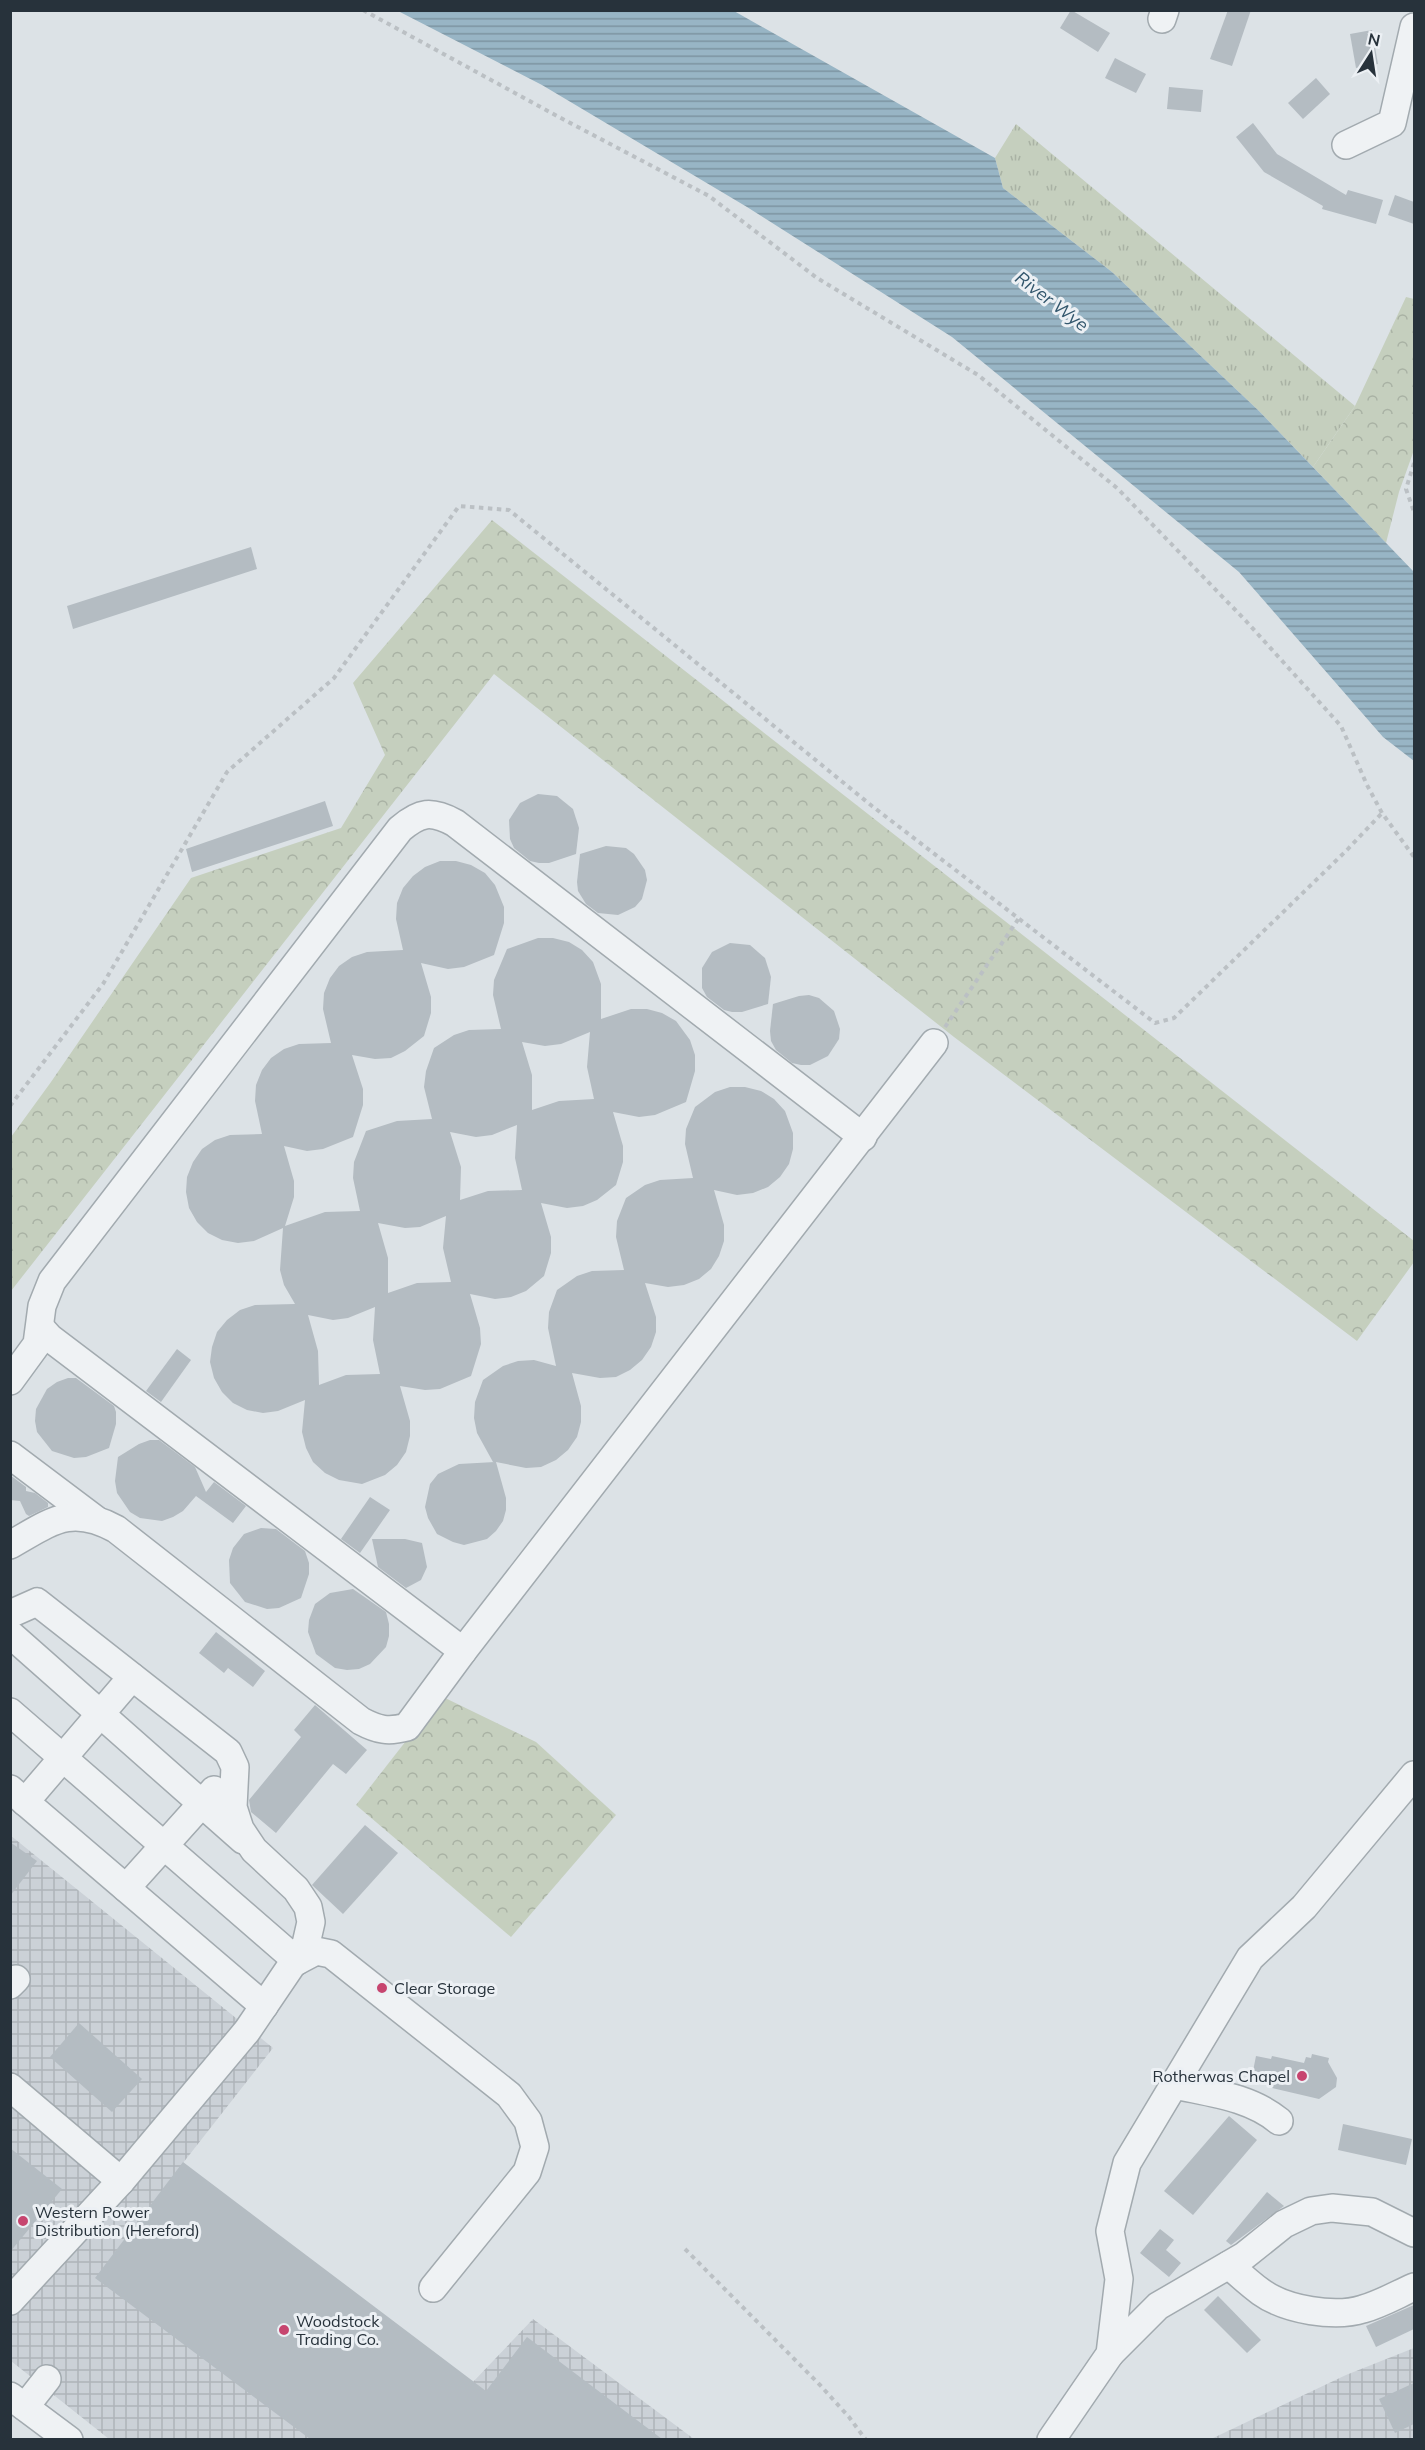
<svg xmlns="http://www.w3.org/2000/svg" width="1425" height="2450" font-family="Mulish,sans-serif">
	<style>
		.industrial { fill: url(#industrial-grid) }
		.grass { fill: url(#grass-tufts) }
		.forest { fill: url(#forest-crowns) }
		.water { fill: url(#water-rules) }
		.building { fill: #b4bcc2; fill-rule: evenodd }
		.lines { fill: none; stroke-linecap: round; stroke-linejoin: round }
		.minor-casing { stroke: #a2aaaf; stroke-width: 30 }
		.path { stroke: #bbc0c4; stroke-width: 4; stroke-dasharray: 4.5 4.5; stroke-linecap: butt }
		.minor { stroke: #eff2f4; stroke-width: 27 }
		.poi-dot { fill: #c7456f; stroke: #ecf0f4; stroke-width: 2 }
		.labels { text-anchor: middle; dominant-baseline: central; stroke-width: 6; stroke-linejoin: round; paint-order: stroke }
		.poi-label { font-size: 16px; fill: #27323b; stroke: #ecf0f4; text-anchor: start }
		.water-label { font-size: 18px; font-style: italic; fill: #33576d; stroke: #ecf0f4 }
	</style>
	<defs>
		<pattern id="industrial-grid" width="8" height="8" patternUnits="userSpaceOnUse" patternTransform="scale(1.5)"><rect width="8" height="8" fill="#cbd1d7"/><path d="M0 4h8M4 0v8" fill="none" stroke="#aeb4b9"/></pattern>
		<pattern id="grass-tufts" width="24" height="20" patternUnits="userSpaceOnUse" patternTransform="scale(1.5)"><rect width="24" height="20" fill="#c5cfbe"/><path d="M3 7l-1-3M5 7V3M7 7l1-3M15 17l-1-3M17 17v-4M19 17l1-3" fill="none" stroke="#a9b2a4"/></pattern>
		<pattern id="forest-crowns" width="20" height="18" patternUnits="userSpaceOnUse" patternTransform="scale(1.5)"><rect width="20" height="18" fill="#c5cfbe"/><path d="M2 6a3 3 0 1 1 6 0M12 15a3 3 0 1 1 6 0" fill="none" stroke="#a9b2a4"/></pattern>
		<pattern id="water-rules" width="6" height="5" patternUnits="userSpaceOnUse" patternTransform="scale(1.5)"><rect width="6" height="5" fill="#98b5c5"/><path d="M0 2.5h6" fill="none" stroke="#7c94a1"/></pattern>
	</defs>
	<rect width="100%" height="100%" fill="#dce2e6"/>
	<!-- industrial -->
	<g class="industrial">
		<path d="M10,1835l263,213 -90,115 290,219 60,-63 161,120h-585l-98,-78z"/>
		<path d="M1414,2348v91l-205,1 137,-65z"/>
	</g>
	<!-- grass -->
	<path class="grass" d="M1016,124l339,282 -42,61 -54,-56 -147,-139 -109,-84 -8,-30z"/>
	<!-- forest -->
	<g class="forest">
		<path d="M1406,297l8,2v151l-15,42 -13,51 -73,-76 42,-61z"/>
		<path d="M492,520l922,721v21l-57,79 -403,-304 -460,-363 -483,617v-154l40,-55 140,-204 150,-50 44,-73 -32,-72z"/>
		<path d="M441,1696l95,46 80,73 -105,122 -155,-132z"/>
	</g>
	<!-- water -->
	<path class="water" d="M398,11h336l261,147 8,30 109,84 147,139 155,161v189l-31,-24 -144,-165 -287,-235 -205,-130 -205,-122z"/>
	<!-- building -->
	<g class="building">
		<path d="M1071,10l39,23 -12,19 -38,-24z"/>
		<path d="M1228,10h23l-19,56 -22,-7z"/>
		<path d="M1372,30l6,34 -22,4 -6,-34z"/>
		<path d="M1115,58l31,16 -10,19 -31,-15z"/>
		<path d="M1316,78l14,16 -27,25 -15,-16z"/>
		<path d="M1169,87l34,3 -2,22 -34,-3z"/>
		<path d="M1253,123l24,31 69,41 2,-5 35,10 -7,24 -54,-15 1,-3 -59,-34 -28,-35z"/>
		<path d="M1395,195l19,7v22l-26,-9z"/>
		<path d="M251,547l6,22 -184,60 -6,-23z"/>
		<path d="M538,794l19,2 16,13 6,19 -3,26 -27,9h-10l-9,-2 -16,-13 -4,-9 -1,-19 11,-17z"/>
		<path d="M325,801l8,25 -141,46 -6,-23z"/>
		<path d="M606,846l20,2 8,6 11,16 2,10 -5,19 -7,8 -17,8 -20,-2 -12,-9 -8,-13 -1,-9 3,-28z"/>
		<path d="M440,861h16l15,4 14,8 10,12 9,22v16l-10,32 -30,12 -16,2 -27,-6 10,34v16l-7,23 -19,15 -14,7 -16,1 -23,-4 11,34v16l-10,32 -30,12 -16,2 -23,-5 10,35v16l-9,29 40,-14 35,-1 -7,-33 1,-16 12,-31 31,-10 35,-2 -8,-32 2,-16 8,-23 20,-13 15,-5 32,-1 -8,-34 1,-15 13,-31 31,-11h15l16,4 13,8 11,12 8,22v35l30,-10h16l15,4 14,8 14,19 5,15v16l-9,31 -31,13 -16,2 -26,-5 10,34v16l-7,23 -19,15 -14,6 -16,2 -26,-5 10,34v16l-7,23 -18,15 -15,6 -16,2 -25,-5 10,34 1,16 -10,32 -31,13 -15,1 -25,-4 10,35v15l-4,16 -9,13 -12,10 -23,9 -23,-4 -14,-7 -12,-11 -7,-14 -4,-16 3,-32 -27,11 -15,2 -16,-3 -14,-7 -11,-11 -8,-14 -4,-16 2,-15 5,-15 10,-12 13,-10 15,-5 40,-1 -11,-19 -4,-15 3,-42 -29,13 -16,2 -16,-3 -14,-7 -11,-11 -8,-14 -3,-16 1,-15 6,-15 9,-13 13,-9 15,-5 32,-1 -7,-33 1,-16 6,-15 9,-12 13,-9 15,-5 32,-1 -8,-34 1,-16 6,-15 9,-12 13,-9 15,-5 36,-2 -7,-31 1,-16 6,-15 10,-12 12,-9zM590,1032l-3,35 7,32 -35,2 -27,9v-35l-10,-33 23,4 16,-2zM517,1125l-2,33 7,32 -34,1 -28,9 1,-33 -11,-35 26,5 16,-2zM446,1216l-3,32 8,34 -34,1 -29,10v-35l-10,-35 27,5 15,-1zM375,1307l-2,33 7,34 -34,1 -27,10 -1,-34 -10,-36 25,5 15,-2z"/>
		<path d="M730,943l20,2 15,13 6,19 -3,27 -26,8h-10l-8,-2 -17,-13 -5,-9v-20l10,-16z"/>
		<path d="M809,995l10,3 15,13 6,18 -1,10 -11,17 -18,9h-9l-9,-2 -16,-13 -5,-9 -1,-10 3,-27 26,-8z"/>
		<path d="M730,1087h15l16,4 13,8 11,12 8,22v16l-4,15 -9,13 -12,10 -15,6 -16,2 -23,-5 10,35v16l-5,15 -8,13 -12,10 -15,6 -16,2 -23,-4 11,34v15l-5,15 -9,13 -12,10 -14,7 -16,1 -28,-5 9,33v16l-4,15 -9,13 -12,10 -15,7 -15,1 -30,-6 10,36v12l-3,11 -7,10 -9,8 -23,6 -11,-3 -16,-8 -9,-16 -3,-11 5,-23 8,-10 21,-10 36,-2h-2l-16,-29 -3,-15 1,-16 8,-22 20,-14 15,-5 16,-1 22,6 -8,-38 1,-16 8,-22 20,-14 15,-5 32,-1 -8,-33 1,-16 9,-23 19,-13 15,-5 33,-2 -8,-34 1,-15 9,-22 20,-15z"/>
		<path d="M177,1349l14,11 -30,42 -15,-11z"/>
		<path d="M68,1378h8l38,28 2,6v12l-7,24 -23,9 -12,1 -22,-7 -15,-19 -2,-11 1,-12 11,-20 10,-7z"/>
		<path d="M150,1440h9l36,27 11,25 8,-10 32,24 -13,17 -37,-27 -13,15 -10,6 -11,4 -22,-3 -10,-6 -13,-19 -2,-12 3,-24 21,-13z"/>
		<path d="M10,1475l16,12v4l9,2 13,10v4l-19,9 -3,-2 -6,-13 -10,-1z"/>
		<path d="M370,1497l20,13 -30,43 -19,-14z"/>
		<path d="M261,1528l15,1 29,22 4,12v11l-8,24 -22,10 -12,1 -22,-7 -15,-19 -1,-23 4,-12 11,-14z"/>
		<path d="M372,1539h33l17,4 5,24 -6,13 -15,8 -28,-21z"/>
		<path d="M353,1589l33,23 3,12v12l-3,11 -16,17 -11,5 -12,1 -12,-2 -19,-14 -8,-22 1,-12 6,-16 15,-11z"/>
		<path d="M216,1632l49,39 -12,16 -25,-19 -4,5 -25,-20z"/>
		<path d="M315,1705l52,45 -21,24 -13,-10 -57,69 -25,-21 -2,-12 52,-63 -7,-7z"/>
		<path d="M365,1825l33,28 -55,61 -31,-29z"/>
		<path d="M10,1842l27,19 -27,35z"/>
		<path d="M79,2023l63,56 -30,33 -62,-55z"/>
		<path d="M1312,2054l17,4 -1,4 9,16 -1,9 -17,12 -47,-11 2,-7 -7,-2 1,-5 -15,-3 3,-15 15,3 1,-3 32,7 2,-6 5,1z"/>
		<path d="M1229,2116l28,24 -64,75 -29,-24z"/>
		<path d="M1343,2124l69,15 -6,26 -68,-15z"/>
		<path d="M10,2148l52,41 -52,63z"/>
		<path d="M183,2162l303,229 41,-54 135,102h-352l-215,-161z"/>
		<path d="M1267,2192l17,14 -53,39 -5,-4z"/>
		<path d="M1160,2229l14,11 -8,10 15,13 -12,14 -29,-24z"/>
		<path d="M1218,2296l43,44 -14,13 -43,-43z"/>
		<path d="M1414,2305v24l-38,18 -10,-21z"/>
		<path d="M1414,2383v41l-19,9 -16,-34z"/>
	</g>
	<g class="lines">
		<defs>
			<g id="minor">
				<path d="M1162,19l3,-9"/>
				<path d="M1346,145l46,-22 22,-96"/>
				<path d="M40,1327l10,11 413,313"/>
				<path d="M10,1381l27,-37 5,-38 10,-25 348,-452c20,-17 31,-19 55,-6l408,314"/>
				<path d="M10,1455l85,64"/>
				<path d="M10,1545c41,-23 60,-41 106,-16l245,192c17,9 27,11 46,6l56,-76 471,-608"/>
				<path d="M10,1614l27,-12 191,150 7,15 -2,40 7,22 14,21 42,39 12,18 3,15 -5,22 -59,87 -126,150 -111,120"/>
				<path d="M10,1634l233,206"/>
				<path d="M10,1712l287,249"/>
				<path d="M10,1789l254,217"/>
				<path d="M25,1802l107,-125"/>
				<path d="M126,1888l88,-98"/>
				<path d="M297,1961l19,-10 15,3 178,141 19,26 7,26 -8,25 -94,116"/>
				<path d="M10,1985l6,-6"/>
				<path d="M1175,2085c36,8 75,12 104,36"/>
				<path d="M10,2087l111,94"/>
				<path d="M1229,2265c10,9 21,19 32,27 25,18 74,26 102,17 18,-5 35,-15 51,-22"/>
				<path d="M1110,2354l48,-48 86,-50 40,-32 27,-13 21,-3 40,4 42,21"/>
				<path d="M10,2396l59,44"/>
				<path d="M25,2407l22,-28"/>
				<path d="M1051,2440l59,-86 9,-75 -9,-48 17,-68 123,-205 54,-51 110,-132"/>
			</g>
		</defs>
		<!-- minor casing -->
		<use href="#minor" class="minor-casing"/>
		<!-- path -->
		<g class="path">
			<path d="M363,10l194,106 152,80 108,82 161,97 139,113 129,133 95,105 26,59 15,28 32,44"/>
			<path d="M1414,463l-8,26 8,23"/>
			<path d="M945,1027l74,-109"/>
			<path d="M10,1106l93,-122 124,-212 107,-94 125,-172 50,4 363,296 283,217 19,-5 173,-168 35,-37"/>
			<path d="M685,2249l135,136 29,32 17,23"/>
		</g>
		<!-- minor -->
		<use href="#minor" class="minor"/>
	</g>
	<!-- markers -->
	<g class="poi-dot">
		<circle cx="382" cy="1988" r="6"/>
		<circle cx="1302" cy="2076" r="6"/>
		<circle cx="23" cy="2221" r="6"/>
		<circle cx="284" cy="2330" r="6"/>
	</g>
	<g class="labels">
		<!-- poi labels -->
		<g class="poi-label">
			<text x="394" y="1988">Clear Storage</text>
			<text x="1290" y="2076" text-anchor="end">Rotherwas Chapel</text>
			<text x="35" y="2212">Western Power<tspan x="35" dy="18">Distribution (Hereford)</tspan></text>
			<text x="296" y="2321">Woodstock<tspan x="296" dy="18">Trading Co.</tspan></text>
		</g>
		<!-- water labels -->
		<g class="water-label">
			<text transform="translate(1052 301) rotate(37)">River Wye</text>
		</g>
	</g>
	<!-- border -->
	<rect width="1425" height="2450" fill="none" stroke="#27323b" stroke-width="24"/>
	<!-- north arrow -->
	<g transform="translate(1371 54) rotate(12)" stroke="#ecf0f4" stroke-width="4.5" paint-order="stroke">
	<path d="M0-4.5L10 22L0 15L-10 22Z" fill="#27323b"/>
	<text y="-9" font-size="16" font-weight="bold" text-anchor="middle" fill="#27323b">N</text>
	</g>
</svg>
